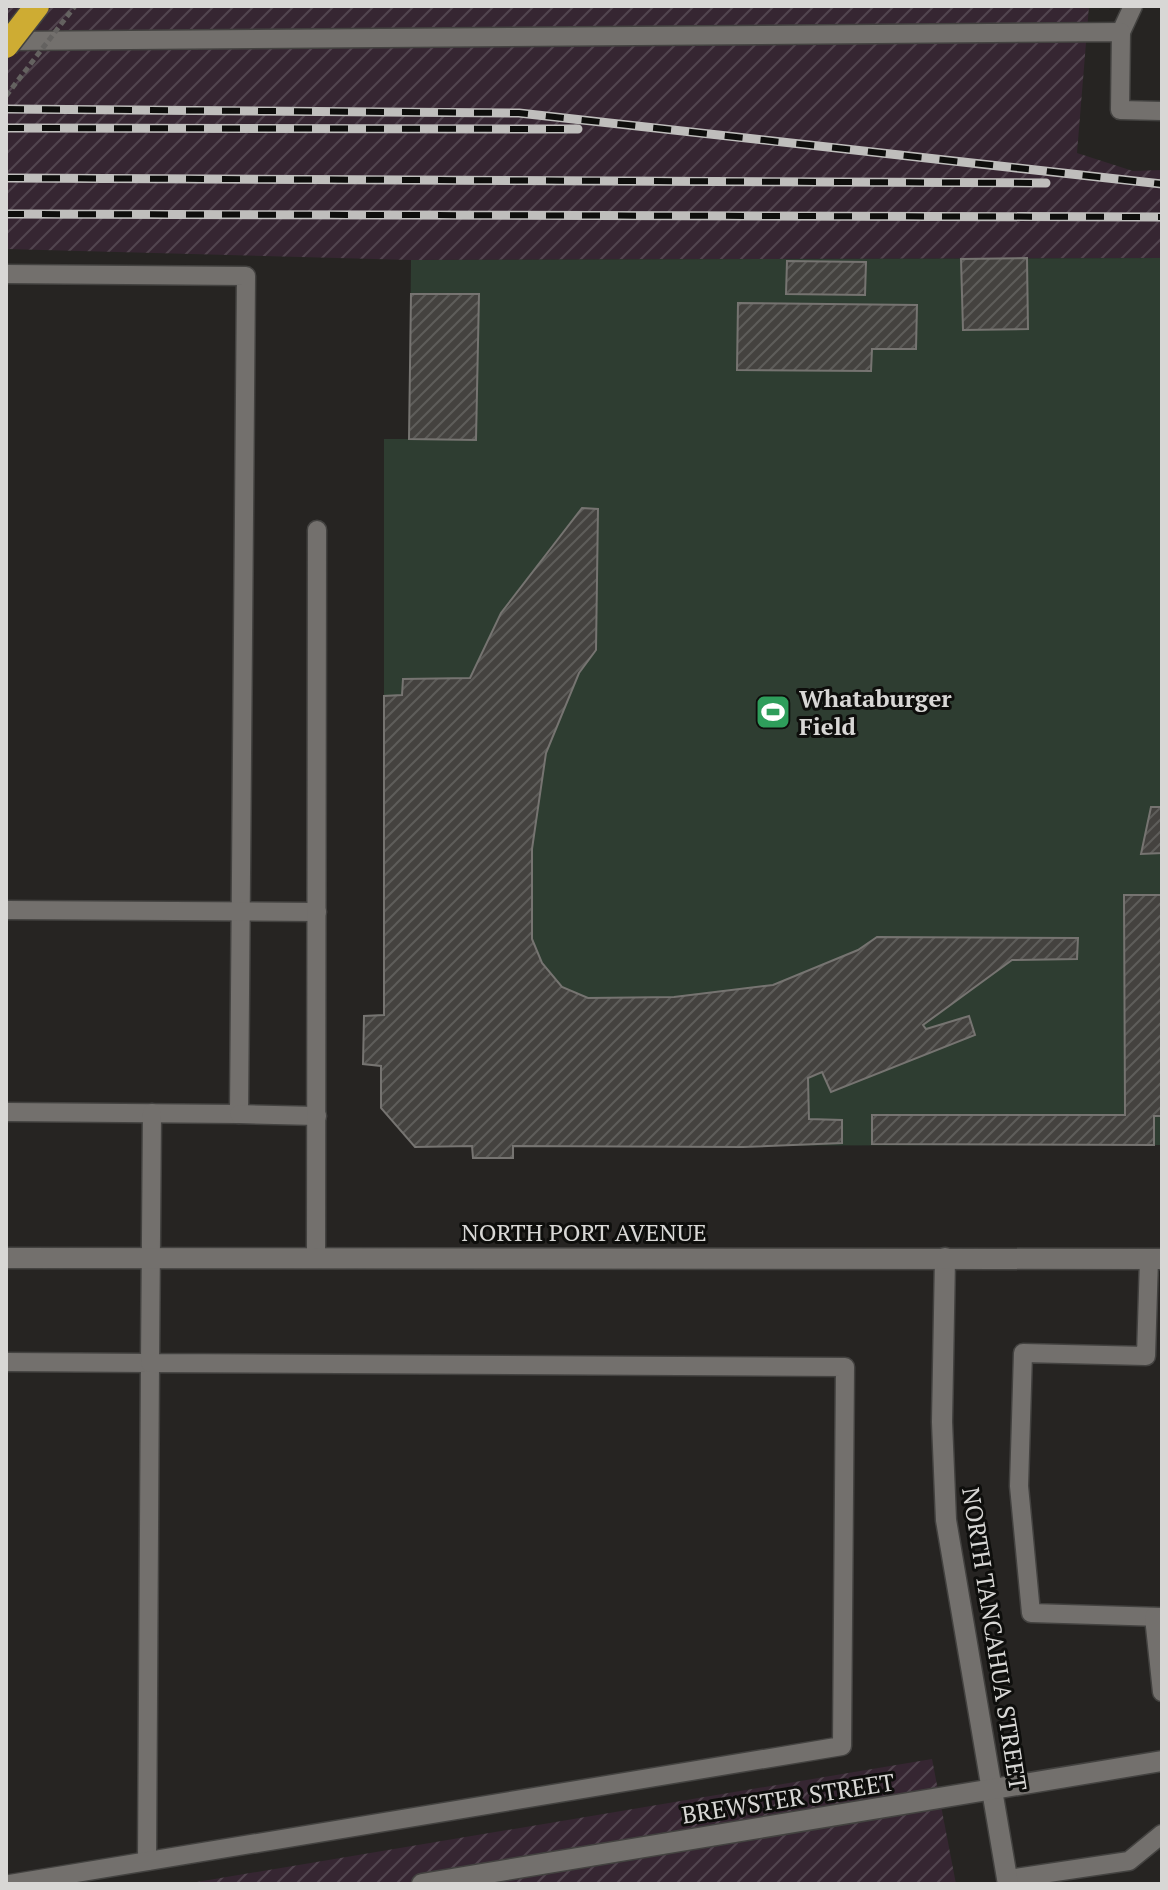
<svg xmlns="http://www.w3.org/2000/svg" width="1168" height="1890" font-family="'PT Serif',serif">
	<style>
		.industrial { fill: url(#industrial-furrows) }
		.garden { fill: #2e3d31 }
		.building { fill: url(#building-hatch); stroke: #767471; stroke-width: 2 }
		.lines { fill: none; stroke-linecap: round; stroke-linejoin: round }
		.lane-casing { stroke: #434240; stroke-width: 21 }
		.street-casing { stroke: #434240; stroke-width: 23 }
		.secondary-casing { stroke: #434240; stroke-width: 23 }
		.lane { stroke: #73706d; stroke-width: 18 }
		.street { stroke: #73706d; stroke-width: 20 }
		.secondary { stroke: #73706d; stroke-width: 20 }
		.rail-casing { stroke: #bfbebc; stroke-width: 9 }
		.rail { stroke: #0e0e0c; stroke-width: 6; stroke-dasharray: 18; stroke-linecap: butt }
		.highway-bridge-casing { stroke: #434240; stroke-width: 27; stroke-linecap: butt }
		.path-bridge { stroke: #646260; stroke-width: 5; stroke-dasharray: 6 4; stroke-linecap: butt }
		.highway-bridge { stroke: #ceac33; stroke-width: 24 }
		.labels { text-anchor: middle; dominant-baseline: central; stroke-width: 6; stroke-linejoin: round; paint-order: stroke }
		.poi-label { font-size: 24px; font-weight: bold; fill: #d8d7d5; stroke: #0e0e0c; text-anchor: start }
		.street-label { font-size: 24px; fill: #d8d7d5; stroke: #0e0e0c }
	</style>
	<defs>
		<pattern id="industrial-furrows" width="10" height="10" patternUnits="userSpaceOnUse" patternTransform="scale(2)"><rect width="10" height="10" fill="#362632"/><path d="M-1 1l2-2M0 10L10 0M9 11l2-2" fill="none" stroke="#52454f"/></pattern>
		<pattern id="building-hatch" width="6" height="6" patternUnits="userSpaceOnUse" patternTransform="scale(2)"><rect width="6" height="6" fill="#44423f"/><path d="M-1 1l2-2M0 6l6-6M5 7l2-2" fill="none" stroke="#5e5d5a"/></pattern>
	</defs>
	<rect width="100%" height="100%" fill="#262422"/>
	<!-- industrial -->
	<g class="industrial">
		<path d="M6,6h1083l-12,147 56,18 29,-1v88l-751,2 -405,-11z"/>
		<path d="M932,1759l24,125h-771z"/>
	</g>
	<!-- garden -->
	<path class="garden" d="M1162,258v887l-648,1 -1,12h-40l-1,-12 -57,1 -34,-39v-42l-18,-2 1,-48 20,-2v-575h25l2,-179z"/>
	<!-- building -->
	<g class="building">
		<path d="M1027,258l1,71 -65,1 -2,-71z"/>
		<path d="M787,261l79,1 -1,33 -79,-1z"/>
		<path d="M411,294h68l-3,146 -67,-1z"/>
		<path d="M738,303l179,2 -1,44h-44l-1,22 -134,-1z"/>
		<path d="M582,508l16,1 -2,141 -17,23 -33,80 -14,96v90l10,24 20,24 26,11 86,-1 99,-12 85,-35 19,-13 201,1 -1,21 -65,1 -89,65 3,4 43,-13 6,19 -144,57 -9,-20 -14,6 1,41 33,1v23l-99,4 -230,-1v12h-40l-1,-12 -57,1 -34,-39v-42l-18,-2 1,-48 20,-1v-319l18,-1 1,-16 67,-1 31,-65z"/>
		<path d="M1151,807h11v46l-21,1z"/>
		<path d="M1124,895h38v221h-8v29l-282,-1v-29h253z"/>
	</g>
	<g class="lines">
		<defs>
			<g id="lane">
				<path d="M1121,32l12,-26"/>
				<path d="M6,41l1115,-9 -1,78 42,1"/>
				<path d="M6,274l240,2 -7,838 -233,-2"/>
				<path d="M6,910l311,2"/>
				<path d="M239,1114l78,2"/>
				<path d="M316,1258l1,-728"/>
				<path d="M1149,1259l-3,97 -123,-3 -4,133 12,127 131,4"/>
				<path d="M6,1362l144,1 -3,498"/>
				<path d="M1154,1617l8,75"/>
				<path d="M1008,1879l121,-18 33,-27"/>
				<path d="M10,1884l832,-138 3,-379 -695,-4 2,-250"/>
			</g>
			<g id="street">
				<path d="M945,1258l-3,164 4,98 62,364"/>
				<path d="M422,1884l740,-123"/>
			</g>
			<path id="secondary" d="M6,1258l1156,1"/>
		</defs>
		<!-- lane casing -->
		<use href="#lane" class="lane-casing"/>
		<!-- street casing -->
		<use href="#street" class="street-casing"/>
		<!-- secondary casing -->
		<use href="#secondary" class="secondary-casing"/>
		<!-- lane -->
		<use href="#lane" class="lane"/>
		<!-- street -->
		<use href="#street" class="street"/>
		<!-- secondary -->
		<use href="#secondary" class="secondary"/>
		<defs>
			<g id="rail">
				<path d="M6,109l513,4 643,71"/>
				<path d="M6,128l572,1"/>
				<path d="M6,178l1040,5"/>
				<path d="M6,214l1156,3"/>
			</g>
		</defs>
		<!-- rail casing -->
		<use href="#rail" class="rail-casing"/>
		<!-- rail -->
		<use href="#rail" class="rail"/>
		<defs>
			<path id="highway-bridge" d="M6,46l31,-40"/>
		</defs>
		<!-- highway-bridge casing -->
		<use href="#highway-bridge" class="highway-bridge-casing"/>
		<!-- path-bridge -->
		<path class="path-bridge" d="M6,96l69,-90"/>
		<!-- highway-bridge -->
		<use href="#highway-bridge" class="highway-bridge"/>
	</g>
	<!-- icons -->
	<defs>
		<symbol id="stadium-square" viewBox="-11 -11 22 22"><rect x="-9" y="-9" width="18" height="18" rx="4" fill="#2e9e5b" stroke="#0e0e0c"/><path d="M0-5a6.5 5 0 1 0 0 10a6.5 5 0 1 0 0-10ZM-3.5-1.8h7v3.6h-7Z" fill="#fff"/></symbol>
	</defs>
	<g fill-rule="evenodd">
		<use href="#stadium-square" x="753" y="692" width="40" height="40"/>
	</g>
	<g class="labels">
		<!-- poi labels -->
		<g class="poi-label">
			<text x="799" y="698">Whataburger<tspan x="799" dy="28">Field</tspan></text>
		</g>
		<!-- street labels -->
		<g class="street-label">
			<text x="584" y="1232">NORTH PORT AVENUE</text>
			<text transform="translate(995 1639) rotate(81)">NORTH TANCAHUA STREET</text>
			<text transform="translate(788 1798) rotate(-9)">BREWSTER STREET</text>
		</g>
	</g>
	<!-- border -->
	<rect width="1168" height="1890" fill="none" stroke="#d8d7d5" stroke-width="16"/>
</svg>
